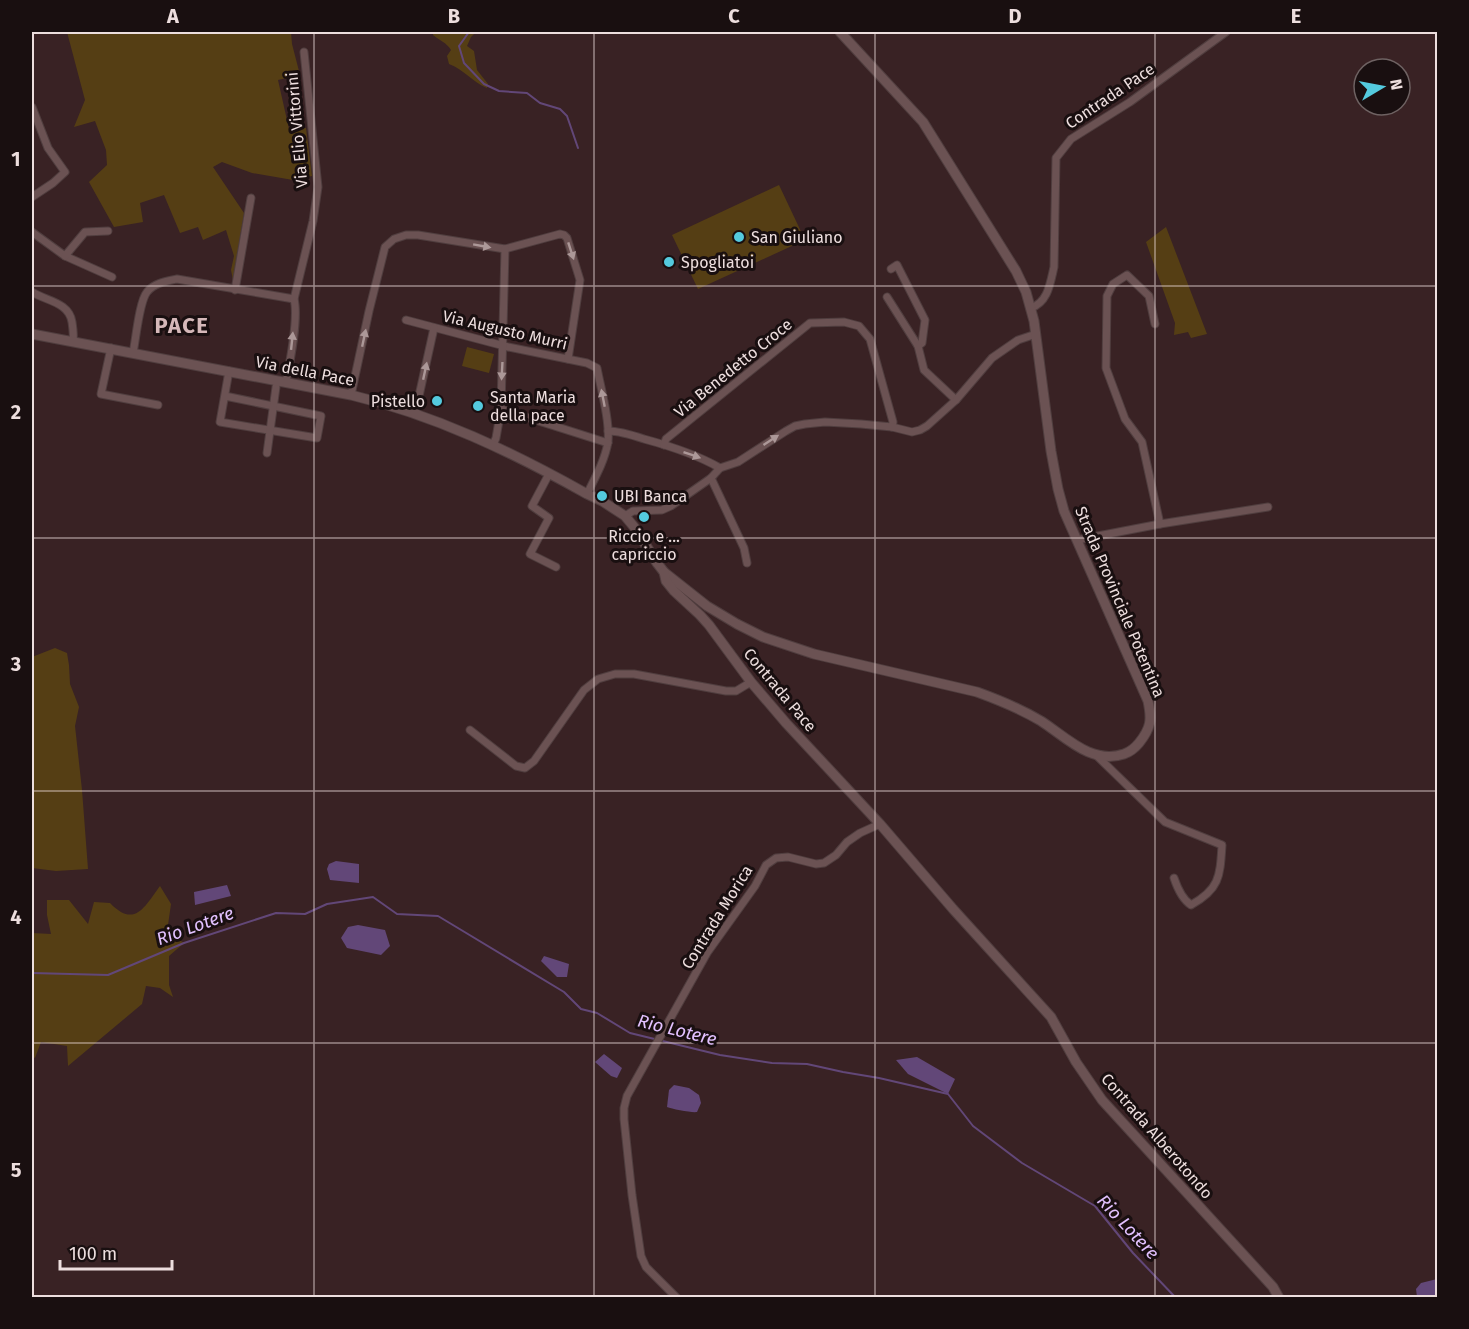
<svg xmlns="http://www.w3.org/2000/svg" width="1469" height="1329" font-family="'Fira Sans',sans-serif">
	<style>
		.green { fill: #553e14 }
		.water { fill: #624778 }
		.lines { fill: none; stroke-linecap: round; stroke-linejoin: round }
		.stream { stroke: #624778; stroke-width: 2 }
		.street-casing { stroke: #503e3f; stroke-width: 9 }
		.secondary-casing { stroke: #503e3f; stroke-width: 11 }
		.street { stroke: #6b5253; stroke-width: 7 }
		.secondary { stroke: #6b5253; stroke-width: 9 }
		.oneway { fill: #ac9898 }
		.grid { fill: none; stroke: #eddede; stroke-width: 1.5; stroke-opacity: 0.55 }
		.poi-dot { fill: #54cade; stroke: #190f10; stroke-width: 2 }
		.labels { text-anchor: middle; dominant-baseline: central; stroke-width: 6; stroke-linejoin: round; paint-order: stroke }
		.street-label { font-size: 16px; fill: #eddede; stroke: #190f10 }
		.poi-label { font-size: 16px; fill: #eddede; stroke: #190f10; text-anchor: start }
		.water-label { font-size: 18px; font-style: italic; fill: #e2c1ff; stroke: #190f10 }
		.district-label { font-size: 22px; font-weight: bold; letter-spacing: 1.5px; fill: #d5b8b9; stroke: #190f10 }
		.neatline { fill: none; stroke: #eddede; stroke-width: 2 }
		.grid-label { font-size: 20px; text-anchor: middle; font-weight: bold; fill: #eddede }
	</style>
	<rect width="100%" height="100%" fill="#392224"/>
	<!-- green -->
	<g class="green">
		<path d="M67,32h224l1,12 8,31 -22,5 11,49 17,-1 6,48 -19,4 -41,-7 -30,-11 -9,5 31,46 -11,67 -2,-10 3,-14 -8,-26 -23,10 -5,-13 -18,6 -16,-38 -24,8 3,19 -29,5 -25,-45 18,-17 -1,-15 -11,-29 -21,6 11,-27z"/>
		<path d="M433,32h43l-5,5 -4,9 7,5 3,19 11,14 -1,4c-15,-6 -22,-18 -38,-24l-2,-8 4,-6c-5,-8 -11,-9 -18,-15z"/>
		<path d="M779,185l26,55 -107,49 -26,-54z"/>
		<path d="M1166,227l41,107 -16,4 -3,-6 -14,3 1,-12 -29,-81z"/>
		<path d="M467,347l27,7 -5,19 -27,-7z"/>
		<path d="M55,648l12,5 2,12 1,19 9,23 -4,19 7,64 6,79 -32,2 -24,-3v-211z"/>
		<path d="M160,886l11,18 -4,28 17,11 -15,13v29l4,12 -13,-9 -14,-2 -4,18 -74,62 -1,-20 -26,-4 -6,16 -3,-2v-123l19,1 -4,-19v-15h22l19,24 6,-22 16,1c25,26 35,3 50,-17z"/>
	</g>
	<!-- water -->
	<g class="water">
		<path d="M336,861l23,3v19l-29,-3 -3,-11 2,-5z"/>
		<path d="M227,885l4,11 -36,9 -1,-13z"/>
		<path d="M358,925l27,5 5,16 -9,9 -34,-7 -6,-10 7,-11z"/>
		<path d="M544,956l25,8 -2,13h-10l-16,-16z"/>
		<path d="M604,1054l18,14 -5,10 -6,-2 -16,-14z"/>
		<path d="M917,1057l38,22 -7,15 -40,-20 -12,-14z"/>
		<path d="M674,1085l15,3 10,7 2,8 -4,9c-5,1 -25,-3 -30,-5l2,-17z"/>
		<path d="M1437,1279v18h-20l-1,-8 5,-6z"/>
	</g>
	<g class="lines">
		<!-- stream -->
		<g class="stream">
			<path d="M469,32l-10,14 5,17 20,21 15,7 28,2 13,10 20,6 7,7 11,32"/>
			<path d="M32,973l76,2 76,-32 92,-30 29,1 22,-10 46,-7 24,17 41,2 126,76 17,17 16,4 33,20 90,22 52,8 35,1 36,8 36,6 69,16 25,32 49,37 73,43 38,47 43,45"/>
		</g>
		<defs>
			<g id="street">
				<path d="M32,107l16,41 17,24 -12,11 -21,14"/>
				<path d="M32,232l33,24 47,21"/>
				<path d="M65,256l20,-24 23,-1"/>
				<path d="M891,269l6,-4 28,55 -3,23 -4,3"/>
				<path d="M235,290l16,-92"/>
				<path d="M32,292c14,9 37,10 40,30 1,7 2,13 1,20"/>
				<path d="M887,297l31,49 6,24 32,30"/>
				<path d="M1031,308c17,-6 19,-24 23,-41l2,-109 15,-19 59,-37 96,-70"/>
				<path d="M406,320l102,27 79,16 10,5c4,21 13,53 11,74 -3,18 -13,36 -21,52"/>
				<path d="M1155,324l-6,-28 -22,-21 -14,9 -6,12 -1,72 19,51 17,23 18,82"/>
				<path d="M111,348l-10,46 57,11"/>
				<path d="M133,353c3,-14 6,-51 14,-61 7,-9 20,-11 30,-13l117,20"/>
				<path d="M286,382c4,-20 13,-64 8,-83l19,-78 5,-34 -14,-135"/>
				<path d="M351,395l18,-84 16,-64 9,-8 12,-4h12l87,14 55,-15 4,1 3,3 13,42 -12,79"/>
				<path d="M225,396l96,20 -4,22 -97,-16 9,-51"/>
				<path d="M501,409l107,34"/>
				<path d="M415,414l19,-86"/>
				<path d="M608,431c12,0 24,4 36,8 26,7 52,15 76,29"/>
				<path d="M493,445l3,-7 5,-29 4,-160"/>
				<path d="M664,445l2,-6 144,-116 34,-1 15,4 11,13 23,83 -1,5"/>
				<path d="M267,453l9,-66"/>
				<path d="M549,474l-17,32 17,12 -19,36 26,13"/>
				<path d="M711,478l33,70 3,15"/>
				<path d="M625,516l8,-5 29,-1 9,-4 40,-28 9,-10 18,-6 48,-31 9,-5 10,-2 20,-2 36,2 31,3 20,5 8,-2 7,-4 29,-26 36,-42 26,-18 18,-6"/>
				<path d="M1077,540l83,-16 108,-17"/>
				<path d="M470,730l46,36 9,2 9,-7 50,-71 14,-11 17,-5h19l92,17h10l15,-9"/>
				<path d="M1097,756l68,66 57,23c-2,31 -2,44 -31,60 -9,-6 -14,-18 -17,-27"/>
				<path d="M677,1298l-31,-31 -5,-11 -9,-61 -8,-76v-11l3,-12 80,-143 48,-67 11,-21 10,-7 12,-1 28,7 8,-1 12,-8 11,-13 13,-9 20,-9"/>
			</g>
			<g id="secondary">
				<path d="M32,334l319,61c84,20 161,57 236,99l15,7 23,15 10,12 22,35 7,9 43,34 30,18 26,13 51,17 163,38c22,8 44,17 64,29 25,16 50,44 83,33 6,-2 10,-5 15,-11 12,-15 13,-23 9,-42l-84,-190 -6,-22 -7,-38 -17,-130 -8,-29 -10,-21 -93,-149 -83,-90"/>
				<path d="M664,572l2,9 8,10 26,24 9,10 42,57 35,41 94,101 73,85 98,108 25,45 26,38 171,187 6,11"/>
			</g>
		</defs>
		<!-- street casing -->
		<use href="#street" class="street-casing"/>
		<!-- secondary casing -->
		<use href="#secondary" class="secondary-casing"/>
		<!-- street -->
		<use href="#street" class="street"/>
		<!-- secondary -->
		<use href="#secondary" class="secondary"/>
	</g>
	<!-- one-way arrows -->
	<defs><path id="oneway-solid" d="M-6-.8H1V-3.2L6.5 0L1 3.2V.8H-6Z" transform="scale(1.5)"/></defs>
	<g class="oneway">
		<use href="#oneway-solid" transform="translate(482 246) rotate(10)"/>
		<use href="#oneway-solid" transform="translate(571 251) rotate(72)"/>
		<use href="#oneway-solid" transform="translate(364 338) rotate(-78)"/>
		<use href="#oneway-solid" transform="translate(292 341) rotate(-84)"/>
		<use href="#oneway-solid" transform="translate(425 371) rotate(-78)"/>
		<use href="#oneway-solid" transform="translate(502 371) rotate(93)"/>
		<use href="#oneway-solid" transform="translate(603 398) rotate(-101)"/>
		<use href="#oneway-solid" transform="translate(771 440) rotate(-33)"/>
		<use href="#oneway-solid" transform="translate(692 455) rotate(19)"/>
	</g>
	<!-- grid -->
	<path class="grid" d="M314,32v1266M594,32v1266M875,32v1266M1155,32v1266M32,286h1406M32,538h1406M32,791h1406M32,1043h1406"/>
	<!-- markers -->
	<g class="poi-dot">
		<circle cx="739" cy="237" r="6"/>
		<circle cx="669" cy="262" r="6"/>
		<circle cx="437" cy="401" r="6"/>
		<circle cx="478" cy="406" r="6"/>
		<circle cx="602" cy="496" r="6"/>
		<circle cx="644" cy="517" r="6"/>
	</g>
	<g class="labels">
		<!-- street labels -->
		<g class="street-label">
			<text transform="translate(1110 96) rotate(-34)">Contrada Pace</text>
			<text transform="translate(297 130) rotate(-95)">Via Elio Vittorini</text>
			<text transform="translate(505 330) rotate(13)">Via Augusto Murri</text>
			<text transform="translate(733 368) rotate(-39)">Via Benedetto Croce</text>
			<text transform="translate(305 371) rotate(11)">Via della Pace</text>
			<text transform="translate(1120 602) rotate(67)">Strada Provinciale Potentina</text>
			<text transform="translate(780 690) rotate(50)">Contrada Pace</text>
			<text transform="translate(717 917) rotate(-58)">Contrada Morica</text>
			<text transform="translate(1157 1136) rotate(49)">Contrada Alberotondo</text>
		</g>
		<!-- poi labels -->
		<g class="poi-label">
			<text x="751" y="237">San Giuliano</text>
			<text x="681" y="262">Spogliatoi</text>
			<text x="490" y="397">Santa Maria<tspan x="490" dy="18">della pace</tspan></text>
			<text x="425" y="401" text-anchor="end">Pistello</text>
			<text x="614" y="496">UBI Banca</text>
			<text x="644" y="536" text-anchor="middle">Riccio e ...<tspan x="644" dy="18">capriccio</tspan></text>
		</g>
		<!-- water labels -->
		<g class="water-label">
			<text transform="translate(195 926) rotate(-20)">Rio Lotere</text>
			<text transform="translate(677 1030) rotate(14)">Rio Lotere</text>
			<text transform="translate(1128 1227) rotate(47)">Rio Lotere</text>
		</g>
		<!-- district labels -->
		<g class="district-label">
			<text x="182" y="325">PACE</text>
		</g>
	</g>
	<!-- border -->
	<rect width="1469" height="1329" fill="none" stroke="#190f10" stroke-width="66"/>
	<!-- north arrow -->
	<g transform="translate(1382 87) rotate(80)"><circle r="28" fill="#190f10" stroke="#6e6262" stroke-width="1.5"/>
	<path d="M0-4.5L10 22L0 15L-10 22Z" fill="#54cade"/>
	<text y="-9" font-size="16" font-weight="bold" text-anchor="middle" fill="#eddede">N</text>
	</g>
	<!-- scale -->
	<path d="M60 1260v9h112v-9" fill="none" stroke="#eddede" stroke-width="3"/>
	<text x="69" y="1260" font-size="18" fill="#eddede" stroke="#190f10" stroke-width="4.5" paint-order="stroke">100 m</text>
	<rect x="33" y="33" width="1403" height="1263" class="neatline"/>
	<g class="grid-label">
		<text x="173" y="23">A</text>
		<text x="454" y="23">B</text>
		<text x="734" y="23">C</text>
		<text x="1015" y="23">D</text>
		<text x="1296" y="23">E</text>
		<text x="16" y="166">1</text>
		<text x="16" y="419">2</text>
		<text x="16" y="671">3</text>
		<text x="16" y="924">4</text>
		<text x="16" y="1177">5</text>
	</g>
</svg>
